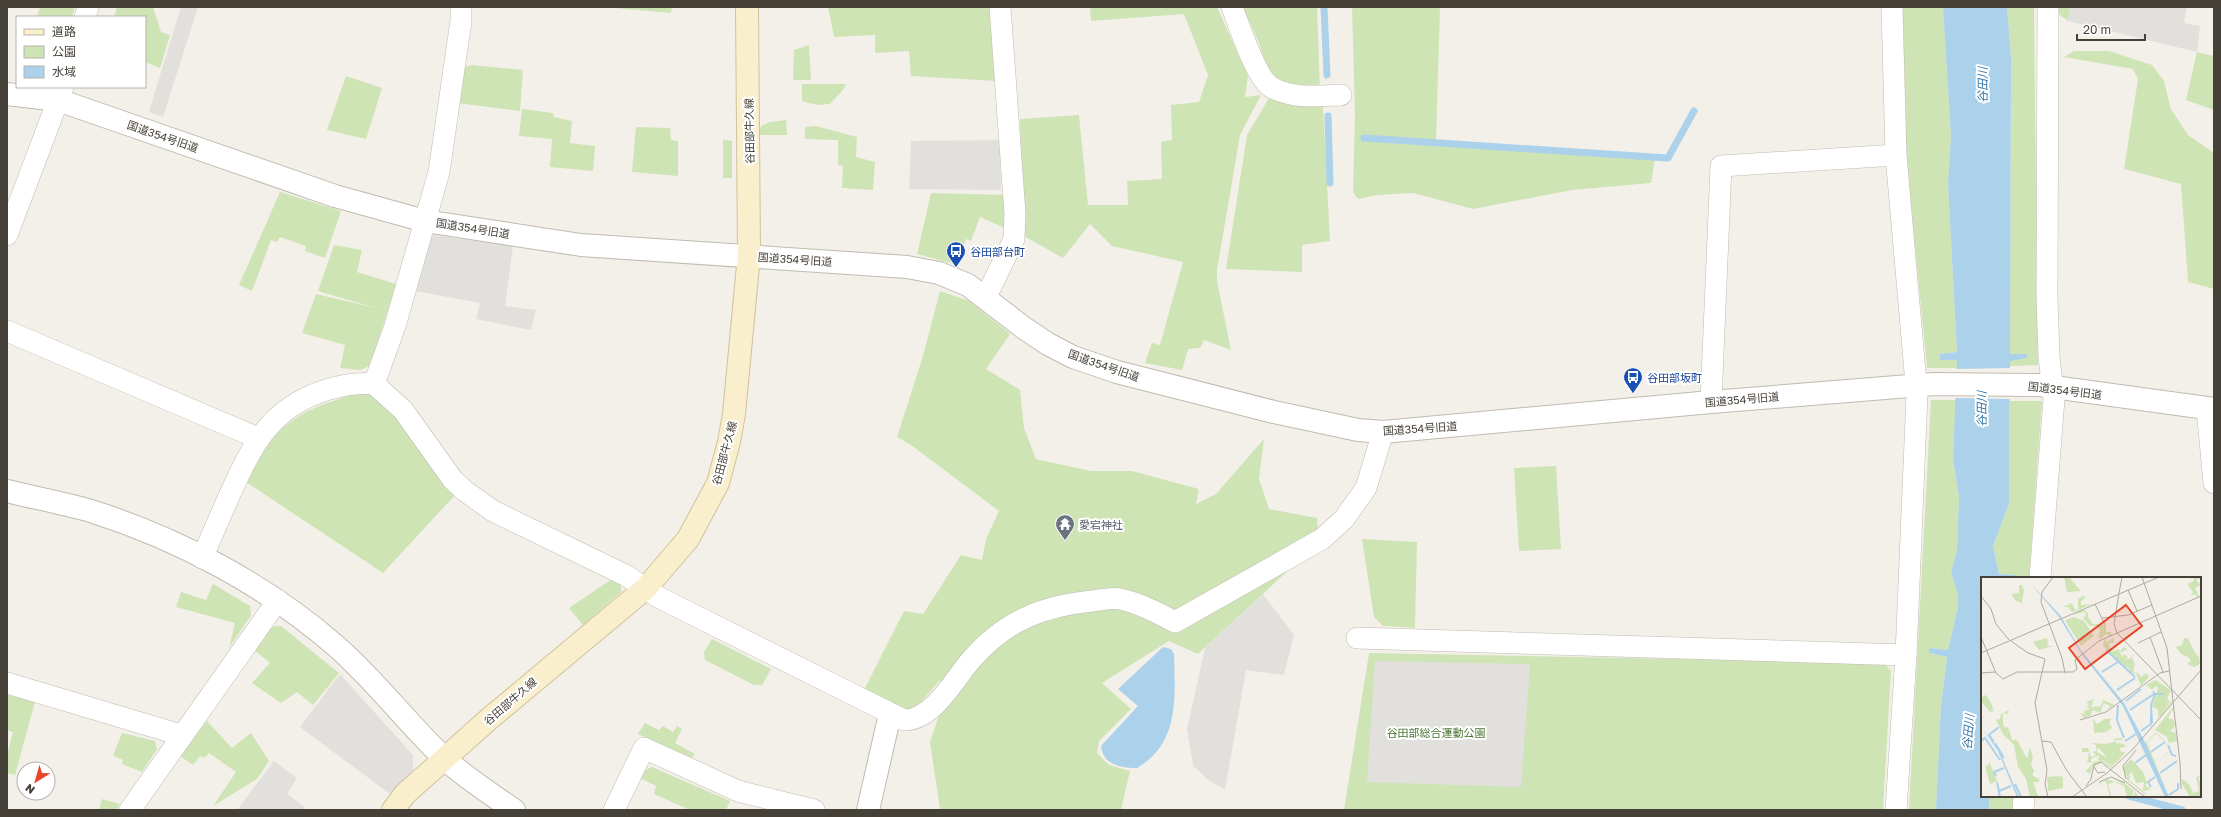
<svg xmlns="http://www.w3.org/2000/svg" width="2221" height="817" font-family="'Golos Text','Noto Sans JP',sans-serif">
	<style>
		.green { fill: #cfe4b5 }
		.parking { fill: #e2e0dd }
		.water { fill: #abd1eb }
		.pier { fill: #f3f0e9 }
		.lines { fill: none; stroke-linecap: round; stroke-linejoin: round }
		.stream { stroke: #abd1eb; stroke-width: 7 }
		.minor-casing { stroke: #c1bbaf; stroke-width: 22 }
		.tertiary-casing { stroke: #c1bbaf; stroke-width: 24 }
		.secondary-casing { stroke: #cfc29c; stroke-width: 24 }
		.minor { stroke: #fff; stroke-width: 21 }
		.tertiary { stroke: #fff; stroke-width: 22 }
		.secondary { stroke: #faefcc; stroke-width: 22 }
		.labels { text-anchor: middle; dominant-baseline: central; stroke-width: 4; stroke-linejoin: round; paint-order: stroke }
		.street-label { font-size: 11px; fill: #464138; stroke: #fff }
		.transit-label { font-size: 11px; fill: #164399; stroke: #fff; text-anchor: start }
		.worship-label { font-size: 11px; fill: #5b616d; stroke: #fff; text-anchor: start }
		.park-label { font-size: 11px; fill: #4a7430; stroke: #fff }
		.water-label { font-size: 12px; font-style: italic; fill: #397baa; stroke: #fff }
		.inset-river { fill: none; stroke: #abd1eb; stroke-width: 2 }
		.inset-road { fill: none; stroke: #aeaaa2; stroke-width: 1 }
		.view { fill: #e8452b; fill-opacity: 0.15; stroke: #e8452b; stroke-width: 2 }
		.inset-edge { fill: none; stroke: #464138; stroke-width: 2 }
	</style>
	<rect width="100%" height="100%" fill="#f3f0e9"/>
	<!-- green -->
	<g class="green">
		<path d="M40,7h35l-3,10h-35z"/>
		<path d="M117,7h36l8,25 9,3 -10,33 -15,-6v-45h-31z"/>
		<path d="M602,7h70l-1,6z"/>
		<path d="M828,7h163l5,74 -85,-5 -2,-25 -34,2v-18l-41,2z"/>
		<path d="M1090,7h127l31,69 -3,21 16,-2 -21,40 -23,135v11l14,69 -27,-10 -4,8 -12,1 -6,21 -37,-7 7,-20 8,2 23,-83 -71,-16 -22,-22 -27,34 -39,-22 -4,-117 59,-4 9,90h40l-1,-24 35,-2 -1,-37 11,-2 -1,-35 28,-3 9,-27 -24,-61 -93,7z"/>
		<path d="M1243,7h74l3,82h-13l-26,-8 -13,-10 -9,-28z"/>
		<path d="M1352,7h88l-4,134 219,17 -4,25 -79,7 -99,19 -60,-16 -35,2 -20,4 -5,-7 2,-78z"/>
		<path d="M1902,7h41l8,130 -3,46 9,169 -18,2 1,6h17v8h-30l-22,-226z"/>
		<path d="M2007,7h27l4,358 -28,1v-6l17,-2v-4h-17l1,-297z"/>
		<path d="M2057,7h13l-2,14 -11,-8z"/>
		<path d="M809,45l2,35h-18l1,-30z"/>
		<path d="M2074,51h35l43,14 12,16 7,28 17,26 26,18v136l-26,-7 -7,-98 -57,-15 14,-90 -5,-10 -69,-12z"/>
		<path d="M2197,52l17,4v54l-28,-10z"/>
		<path d="M473,65l50,5 -3,41 -63,-8 5,-36z"/>
		<path d="M346,76l36,12 -16,51 -39,-9z"/>
		<path d="M802,84h44l-3,6 -13,14 -13,1 -15,-4z"/>
		<path d="M1272,93l51,12 7,136 -28,4v27l-76,-3 21,-134z"/>
		<path d="M522,109l31,4 1,4 18,4 -2,22 25,3 -2,25 -43,-4 2,-28 -33,-3z"/>
		<path d="M786,120l1,15h-28l2,-9 9,-4z"/>
		<path d="M816,126l41,11 -1,20 19,5 -2,28 -31,-2 1,-22 -5,-1v-25l-33,-1v-12z"/>
		<path d="M636,127l34,1 1,12 7,1v35l-46,-4z"/>
		<path d="M723,140l9,1v37h-9z"/>
		<path d="M280,192l61,19 -16,47 -20,-7 1,-5 -26,-9 -3,5 -6,-2 -19,51 -13,-6z"/>
		<path d="M931,193l75,2 -1,33 -25,-11 -9,24 -5,-2 -11,25 -38,-10z"/>
		<path d="M334,245l28,5 -5,22 39,12 -26,82 -10,4 -20,-2 5,-23 -43,-12 14,-39 60,14 -58,-17z"/>
		<path d="M940,291l29,10 41,33 -24,35 34,21 4,38 12,31 55,12h41l67,18 -3,15 20,-10 48,-55 -5,40 10,30 48,9 2,24 -121,112 -29,-13 -67,42 29,26 -32,32 -2,12 12,12 21,6 -9,39h-181l-10,-68 12,-35 -2,-27 -29,34 -47,-24 40,-79 19,3 38,-59 21,5 4,-21 13,-28 -88,-66 -14,-8 26,-81z"/>
		<path d="M355,394h18l15,13 68,87 -73,79 -137,-91c10,-16 19,-35 32,-49 21,-22 50,-31 77,-39z"/>
		<path d="M1931,400h25l-3,60 6,36 -2,54 -6,22 7,23v12l-10,43 -19,-2v5l18,4 -6,48 -5,105h-27z"/>
		<path d="M2010,401h32l-13,177h-13v-3l-17,-1 -6,-28 16,-42z"/>
		<path d="M1556,466l5,83 -42,2 -5,-83z"/>
		<path d="M1362,539l55,3 -2,86 -32,-2 -9,-9z"/>
		<path d="M612,579l8,4 2,8 -39,34 -14,-17z"/>
		<path d="M213,584l37,22 1,9 -22,33 6,-25 -59,-16 5,-15 25,8z"/>
		<path d="M281,626l58,47 -26,32 -16,-13 -16,11 -29,-20 18,-20 -16,-13 14,-23z"/>
		<path d="M712,639l59,30 -9,16h-8l-49,-25 -1,-8z"/>
		<path d="M1369,653l515,10 7,8 -8,139h-539z"/>
		<path d="M7,694l28,8 -20,73 -8,-2v-18l6,-23 -6,-2z"/>
		<path d="M207,721l25,27 19,-15 18,28 -12,18 -44,27 23,-34 -27,-19 -5,5 -4,-2 -7,9 -13,-9z"/>
		<path d="M645,723l14,7 4,-4 10,6 4,-6 5,3 -7,14 20,11 -4,4 -53,-24z"/>
		<path d="M122,733l33,8 2,8 -15,23 -20,-8 1,-4 -10,-4z"/>
		<path d="M652,767l78,34 -4,9h-36l-36,-16 2,-8 -16,-8 5,-8z"/>
		<path d="M1989,796h25l-1,14h-24z"/>
		<path d="M102,799l18,5 -4,6h-17z"/>
	</g>
	<!-- parking -->
	<g class="parking">
		<path d="M181,7h17l-35,110 -14,-5z"/>
		<path d="M2070,7h117l-3,16 16,3 -3,26 -129,-31z"/>
		<path d="M1000,140l1,50 -92,-1 2,-48z"/>
		<path d="M434,235l79,11 -8,60 31,4 -5,20 -55,-11 4,-16 -64,-12 13,-53z"/>
		<path d="M1263,594l31,41 -10,40 -38,-5 -21,120 -17,-10 -15,-15 -6,-36 18,-81z"/>
		<path d="M1375,661l155,3 -9,123 -154,-5z"/>
		<path d="M340,674l73,81v17l-23,22 -90,-67z"/>
		<path d="M274,761l23,17 -10,16 18,13 -2,3h-66z"/>
	</g>
	<!-- water -->
	<g class="water">
		<path d="M1943,7h64l4,50 -1,297h17v4l-17,3 -1,143 -16,42 6,28 17,1v3h-34v218h7v14h-53l5,-105 6,-48 -18,-4v-5l19,2 10,-43v-12l-7,-23 6,-22 2,-54 -6,-36 4,-100h-17l-1,-6 18,-2 -9,-169 3,-46z"/>
		<path d="M1163,647l8,2 3,5c1,43 6,89 -37,114 -16,0 -34,-3 -36,-22l37,-40 -20,-17z"/>
	</g>
	<!-- pier -->
	<path class="pier" d="M2012,368v31l-58,-1 1,-29z"/>
	<g class="lines">
		<!-- stream -->
		<g class="stream">
			<path d="M1324,7l3,68"/>
			<path d="M1328,116l2,67"/>
			<path d="M1364,138l304,20 26,-47"/>
			<path d="M2129,796l53,14"/>
		</g>
		<defs>
			<g id="minor">
				<path d="M1232,7c7,18 24,71 39,80 21,12 47,9 70,8"/>
				<path d="M1892,7l4,148 21,240 -11,260 -10,155"/>
				<path d="M85,17l3,-10"/>
				<path d="M7,235l56,-148"/>
				<path d="M986,297l28,-58 1,-25 -15,-207"/>
				<path d="M7,331l251,107"/>
				<path d="M374,384l21,-58 44,-154 22,-151v-14"/>
				<path d="M1711,402l10,-236 175,-11"/>
				<path d="M2207,408l7,75"/>
				<path d="M202,558c9,-21 19,-43 28,-64 23,-50 40,-86 96,-104 16,-5 31,-8 48,-6l29,26 50,70 12,11 28,20 134,65 31,21 246,123c29,0 49,-39 67,-60 34,-39 71,-54 121,-59 9,-1 20,-4 28,-2 19,4 38,14 55,23l147,-83 22,-20 22,-31 17,-56"/>
				<path d="M2040,578l14,-179 -5,-42 -2,-59 1,-291"/>
				<path d="M1357,638l549,17"/>
				<path d="M7,683l174,52"/>
				<path d="M130,810l148,-210"/>
				<path d="M614,810l30,-62 94,43 76,19"/>
				<path d="M2023,810l1,-14"/>
			</g>
			<g id="tertiary">
				<path d="M7,94l51,6 277,96 90,25 156,24 326,22 32,6 29,12 56,43 24,16 25,13 44,15 157,40 84,18 25,2 328,-30 223,-18 105,1 175,24"/>
				<path d="M7,491c28,7 56,12 84,20 88,28 175,74 245,135 40,35 71,77 109,113 21,19 46,35 69,51"/>
				<path d="M868,810l22,-96"/>
			</g>
			<path id="secondary" d="M393,810l12,-16 84,-75 157,-131 42,-49 30,-56 11,-41 5,-28 15,-159 -2,-248"/>
		</defs>
		<!-- minor casing -->
		<use href="#minor" class="minor-casing"/>
		<!-- tertiary casing -->
		<use href="#tertiary" class="tertiary-casing"/>
		<!-- secondary casing -->
		<use href="#secondary" class="secondary-casing"/>
		<!-- minor -->
		<use href="#minor" class="minor"/>
		<!-- tertiary -->
		<use href="#tertiary" class="tertiary"/>
		<!-- secondary -->
		<use href="#secondary" class="secondary"/>
	</g>
	<!-- icons -->
	<defs>
		<symbol id="bus-pin" viewBox="-11 -11 22 30"><path d="M0 17L-7.5 6A9.5 9.5 0 1 1 7.5 6Z" fill="#1a4fb4" stroke="#fff"/><path d="M-5-6H5V4H4V6H2V4H-2V6H-4V4H-5ZM-3.5-4V0h7V-4ZM-3.5 1.2v1.5H-2V1.2ZM2 1.2v1.5H3.5V1.2Z" fill="#fff"/></symbol>
		<symbol id="temple-pin" viewBox="-11 -11 22 30"><path d="M0 17L-7.5 6A9.5 9.5 0 1 1 7.5 6Z" fill="#6b7280" stroke="#fff"/><path d="M0-6L5-2H3V0L6.5 2.5H4V6H1.5V3h-3V6H-4V2.5H-6.5L-3 0V-2H-5Z" fill="#fff"/></symbol>
	</defs>
	<g fill-rule="evenodd">
		<use href="#bus-pin" x="945" y="240" width="22" height="30"/>
		<use href="#bus-pin" x="1622" y="366" width="22" height="30"/>
		<use href="#temple-pin" x="1054" y="513" width="22" height="30"/>
	</g>
	<g class="labels">
		<!-- street labels -->
		<g class="street-label">
			<text transform="translate(749 131) rotate(-91)">谷田部牛久線</text>
			<text transform="translate(163 136) rotate(19)">国道354号旧道</text>
			<text transform="translate(473 228) rotate(9)">国道354号旧道</text>
			<text transform="translate(795 259) rotate(4)">国道354号旧道</text>
			<text transform="translate(1104 365) rotate(19)">国道354号旧道</text>
			<text transform="translate(2065 390) rotate(7)">国道354号旧道</text>
			<text transform="translate(1742 399) rotate(-5)">国道354号旧道</text>
			<text transform="translate(1420 428) rotate(-4)">国道354号旧道</text>
			<text transform="translate(724 453) rotate(-75)">谷田部牛久線</text>
			<text transform="translate(510 701) rotate(-41)">谷田部牛久線</text>
		</g>
		<!-- transit labels -->
		<g class="transit-label">
			<text x="970" y="251">谷田部台町</text>
			<text x="1647" y="377">谷田部坂町</text>
		</g>
		<!-- worship labels -->
		<g class="worship-label">
			<text x="1079" y="524">愛宕神社</text>
		</g>
		<!-- park labels -->
		<g class="park-label">
			<text x="1436" y="732">谷田部総合運動公園</text>
		</g>
		<!-- water labels -->
		<g class="water-label">
			<text transform="translate(1982 85) rotate(-90)">谷田川</text>
			<text transform="translate(1981 409) rotate(-90)">谷田川</text>
			<text transform="translate(1968 732) rotate(-85)">谷田川</text>
		</g>
	</g>
	<!-- overview -->
	<g transform="translate(1981 577)">
		<rect width="220" height="220" fill="#f3f0e9"/>
		<path d="M83,0h5l12,14 -14,1zM212,0l8,1 -5,2 5,5 -6,3 4,9h-2l-2,-3 -4,2 2,-4 -6,-8 7,-3zM38,8h3l2,6 -2,12 -6,-2 -5,-7 8,-1zM103,18l1,3 -4,3v4l12,-1 -21,8 -4,-5h-5l9,-4 3,7 3,-1v-10zM102,32l5,4v4l5,7 13,1v7h5l1,5 -6,-3 -5,5 -3,-1 2,-8 -3,-4h-7l-7,-8 3,-3 -1,-3 -12,3zM93,40l10,4 10,15 -13,10 -16,-26zM133,60v6h-5v4l7,3 -8,-1 6,2 5,-2 1,4 1,-3 5,-5 -2,3 4,1 -8,4 2,4 2,-3 4,4 -5,3 8,-3 2,-5 -1,5 3,6 -2,7 5,2 3,4 5,-4 3,4 -8,9 -5,-13 -6,-1 -1,-4 -5,-1 -21,-21 1,-7 3,3zM66,61l1,8h5l-14,4 -6,-8zM203,61h4l7,15 4,4 1,7 -6,3 -7,-3 4,-3 -3,-4 -7,-3 -5,-7 6,-2zM174,103l16,10 -4,9 3,2 -8,12 10,-13v2l-19,24 8,-10 -3,1v-8l-6,-2 6,-19 -2,-2 -4,4 -6,-5zM5,118l5,8 3,8 -4,1 -9,-11v-4zM113,122l-3,8 10,-1 2,-6 12,5 -7,4 2,-3 -6,-3 -4,10 -7,-3 -3,6 -6,2 -4,-5 4,1 1,-4 5,-1 -3,-3 2,-2 -3,-2zM192,130v5l-1,-2 -4,8 6,2 1,6 -5,5 6,2 1,8 -8,2 -2,-6 -12,-7zM28,133l-1,4 -5,-1v11l2,4 3,-1 4,13h5l10,19 3,-12 3,10 -2,8 4,7h-2v4l6,3v3h-6l5,14 -8,1 -4,-18 -8,-12 -4,-22 -11,-11 -7,-14 4,-1 1,-5zM112,141l4,6 8,-5h7l-3,3 3,6 -5,3 2,6 -2,-5 -13,1zM175,155l10,10 3,6 1,4 -11,8 11,-9 -4,-8 -10,-10 -9,10 8,19 3,-2 -3,3 14,34 -25,-55 2,1zM140,161l2,2h-8l1,3 8,1 2,3 -6,1 1,4h5l-15,16 -8,-6 -11,5 -2,7 -4,-3 8,-9 8,-2 10,6 4,-4 -4,3 -9,-5h-5l1,-5 -8,4v4l-4,-1 2,-10h-7v-4h6l3,9 5,-2 -3,-3 5,-3 -1,3 10,6 -8,-10 -3,1v-4l-5,-2 14,1 9,-2v-3zM150,182l12,13 4,11 -2,2 4,3 1,-2 -1,4 -6,1 5,6 -22,-18 1,-2 4,-1 -2,4 14,11 1,-9 -8,1 -4,-11 -5,5 -4,-9zM9,186l7,18 -7,3 -5,-17zM78,199l4,1v11l-15,3 -1,-14zM220,199l-3,3 3,3v14l-11,1 -8,-13v-5l7,5 4,9 6,-2 -3,-14zM131,201l-8,2 -19,12 18,-12 9,-2 4,1 10,5 8,7 -2,4 2,1 1,-5 3,6h-11l-3,-11 -10,-4 -6,2 3,11 -1,2 -4,-15 -2,-1 -8,7 6,-6 5,-3 18,6z" fill="#cfe4b5"/>
		<path d="M50,7l29,31 20,34 44,54 21,39 24,55h-4l-42,-91 -40,-50 -24,-39zM0,150l18,23 20,47h-2l-19,-46z" fill="#abd1eb"/>
		<path class="inset-river" d="M125,73l29,27M121,95l16,-10M136,113l18,-12M172,114l2,3h9M145,124l15,-12M137,128l-1,15 7,18M149,133l24,-16M171,146l-1,-18 4,-11M160,154l10,-7v-10M0,164l4,-3 15,22M144,164l11,-7M13,165l-5,-7 10,-8M14,166l9,15M187,168l4,10 4,1M170,175l14,-10M154,186l11,-8M179,196l17,-12M15,199l-2,-4 10,-4M16,205l3,15M34,207l6,13M170,210l-3,-5 7,-5M18,214l12,-5M188,218l9,-6v-6"/>
		<path class="inset-road" d="M72,0l-11,15 -1,10 21,56 3,15M161,0l25,71 13,115 1,26M147,13l9,21M138,16l3,-16M138,16l-5,31 3,9 84,87M0,19l10,13 5,15 13,16M114,27l10,21M121,41l26,-3 24,-10M0,60l15,36M169,60l13,35M30,64l17,12 17,6 -10,44 12,67 -2,14 3,13M157,66l23,-11M0,76l178,-76M0,96l14,-1 8,7 14,-7h56l4,-3 -2,-9 24,-19 102,-45M99,143l26,-8 54,-39 9,-2M61,164l9,1 16,29 20,26M113,190l4,6 7,-1M145,202l-3,-13 13,-16M118,205l12,-5 14,6M105,209l5,-7 3,-14 7,-3 44,35M91,220l35,-24 26,-24 68,-79"/>
		<path class="view" d="M145,28l16,21 -57,43 -16,-21z"/>
		<rect width="220" height="220" class="inset-edge"/>
	</g>
	<!-- border -->
	<rect width="2221" height="817" fill="none" stroke="#464138" stroke-width="16"/>
	<!-- legend -->
	<rect x="16" y="16" width="130" height="72" fill="#ffffff" stroke="#b5b3af"/>
	<rect x="24" y="29" width="20" height="6" fill="#faefcc" stroke="#b5b3af"/>
	<text x="52" y="36" font-size="12" fill="#464138">道路</text>
	<rect x="24" y="46" width="20" height="12" fill="#cfe4b5" stroke="#b5b3af"/>
	<text x="52" y="56" font-size="12" fill="#464138">公園</text>
	<rect x="24" y="66" width="20" height="12" fill="#abd1eb" stroke="#b5b3af"/>
	<text x="52" y="76" font-size="12" fill="#464138">水域</text>
	<!-- north arrow -->
	<g transform="translate(36 781) rotate(217)"><circle r="19" fill="#ffffff" stroke="#b5b3af"/>
	<path d="M0-3L7 15L0 10L-7 15Z" fill="#e8452b"/>
	<text y="-6" font-size="11" font-weight="bold" text-anchor="middle" fill="#464138">N</text>
	</g>
	<!-- scale -->
	<path d="M2077 34v6h68v-6" fill="none" stroke="#464138" stroke-width="2"/>
	<text x="2083" y="34" font-size="12" fill="#464138" stroke="#ffffff" stroke-width="3" paint-order="stroke">20 m</text>
</svg>
